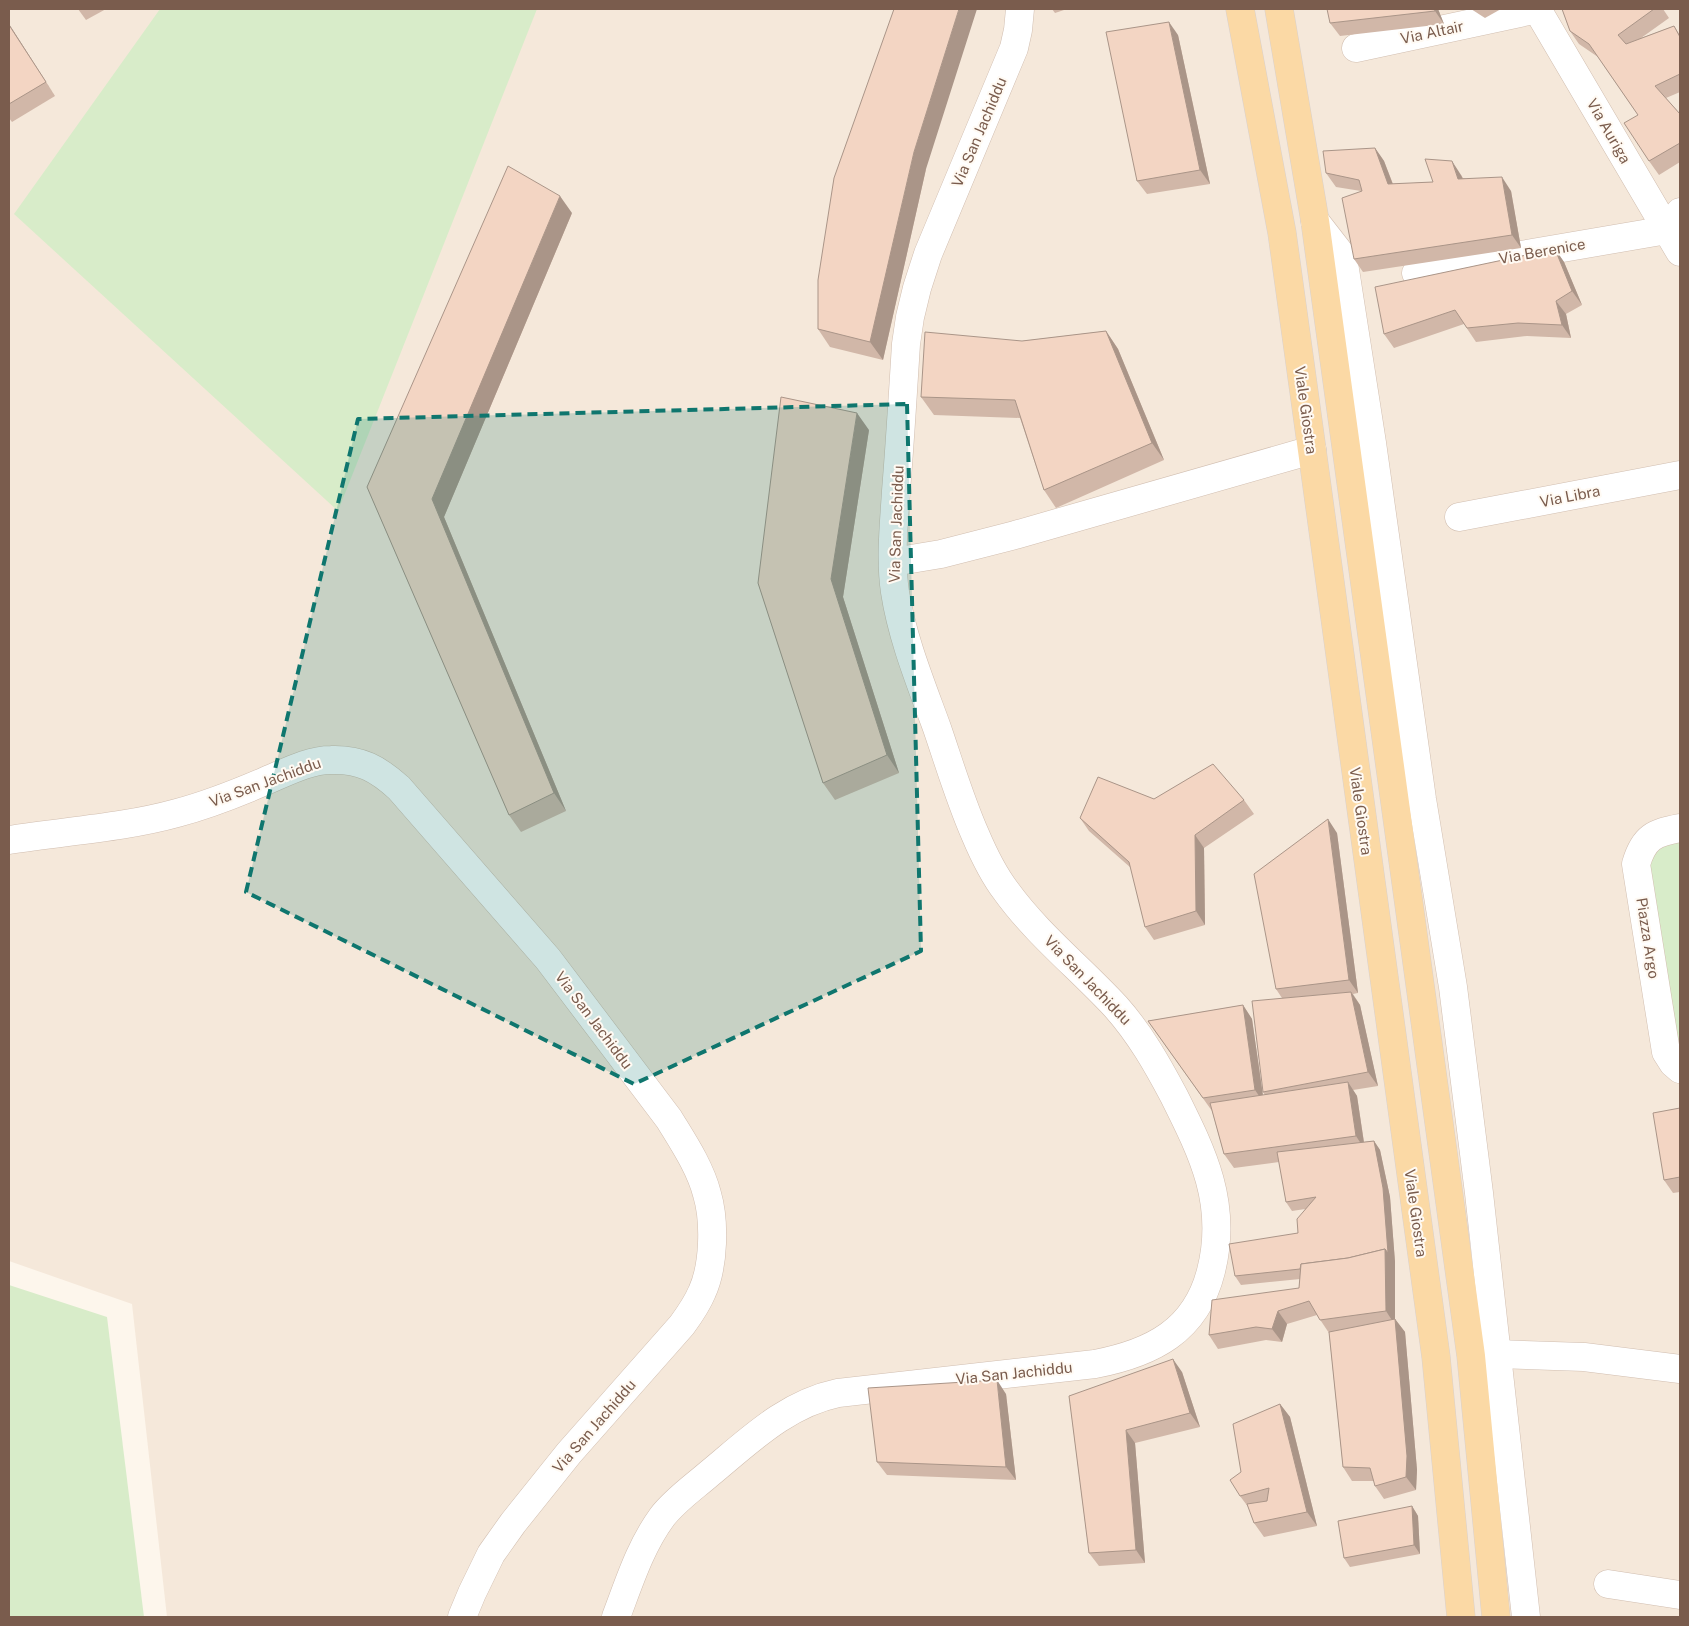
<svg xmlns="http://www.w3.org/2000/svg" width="1689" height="1626" font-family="'Public Sans',sans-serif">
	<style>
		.residential { fill: #f5e8da }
		.green { fill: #d8ecc9 }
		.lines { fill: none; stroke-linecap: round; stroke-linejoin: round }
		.minor-casing { stroke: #d1beb0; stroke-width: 29 }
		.major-casing { stroke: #dad1cd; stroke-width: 29 }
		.minor { stroke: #fff; stroke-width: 28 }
		.major { stroke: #fbd9a5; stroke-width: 28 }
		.wall { fill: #d1b7a8 }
		.shaded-wall { fill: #aa9588 }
		.building { fill: #f3d5c3; stroke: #aa9588 }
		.marked { fill: #0f766e; fill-opacity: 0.2; stroke: #0f766e; stroke-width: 4; stroke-dasharray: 10 6; stroke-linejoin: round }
		.labels { text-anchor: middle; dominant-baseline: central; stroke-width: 4; stroke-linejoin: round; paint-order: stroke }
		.street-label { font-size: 15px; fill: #7a5c4d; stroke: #fffaf3 }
	</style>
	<rect width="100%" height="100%" fill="#fdf6ec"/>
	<!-- residential -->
	<path class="residential" d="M9,9h1671v1608h-1513l-35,-313 -123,-43z"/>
	<!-- green -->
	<g class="green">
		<path d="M160,9h377l-199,502 -324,-297z"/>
		<path d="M1680,841v212l-2,-1 -29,-192 16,-17z"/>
		<path d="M9,1285l98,32 37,300h-135z"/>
	</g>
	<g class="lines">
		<defs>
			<g id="minor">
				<path d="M1537,9l143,243"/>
				<path d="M1356,48l182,-39"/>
				<path d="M1315,221l28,36 29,186 50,356 31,188 26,206 47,424"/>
				<path d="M1416,273l251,-43 13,-18"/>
				<path d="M1459,517l221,-42"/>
				<path d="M893,562l48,-8 74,-19 297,-85"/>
				<path d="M1680,828c-26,5 -36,9 -44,36l30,188 7,11 7,6"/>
				<path d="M9,840c56,-9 114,-12 168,-27 30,-8 58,-19 86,-31 22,-9 45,-22 68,-22 30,-1 47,9 68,28l149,171 121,160c14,23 31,48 38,75 8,27 7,72 -5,98 -5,12 -12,22 -20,33l-113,128 -56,70 -22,31 -19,39 -10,24"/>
				<path d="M1497,1354l87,3 96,12"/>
				<path d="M1608,1584l72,11"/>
				<path d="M616,1617c13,-34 24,-70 46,-100 13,-17 32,-30 48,-44 40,-33 76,-69 128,-80l257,-29c57,-11 101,-33 116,-93 17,-67 -8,-117 -37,-175 -17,-32 -34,-62 -58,-89 -36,-39 -79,-73 -110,-116 -13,-17 -23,-38 -31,-57 -15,-34 -26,-71 -38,-106 -16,-44 -35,-90 -42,-136 -5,-33 -1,-68 1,-101 4,-49 7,-98 10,-147l4,-27 7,-29 11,-34 86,-206 4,-18 2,-21"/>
			</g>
			<g id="major">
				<path d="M1240,9l42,224 30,217 124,907 25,260"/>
				<path d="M1279,9l36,212 156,1135 25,261"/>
			</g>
		</defs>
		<!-- minor casing -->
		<use href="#minor" class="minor-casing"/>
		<!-- major casing -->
		<use href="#major" class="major-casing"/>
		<!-- minor -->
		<use href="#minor" class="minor"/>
		<!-- major -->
		<use href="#major" class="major"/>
	</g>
	<!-- wall -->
	<g class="wall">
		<path d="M78,9h28l-20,11z"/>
		<path d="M1052,9h15l-12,4z"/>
		<path d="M1438,9l6,15 -104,12 -10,-13z"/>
		<path d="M1471,9h30l-16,9z"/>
		<path d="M1562,9h101l6,9 -28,20 33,-12 6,9v57l-14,6 14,16v48l-21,13 -10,-14 -11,-46 -40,-58 -19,-13 -9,-13z"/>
		<path d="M9,24l46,72 -43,26 -3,-4z"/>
		<path d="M1178,35l32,149 -63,10 -10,-13z"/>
		<path d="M1375,148l9,13 9,23 40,-2 28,-7 2,3 48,13 10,57 -158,24 -9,-13 7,-68 -25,-4 -10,-14z"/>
		<path d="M926,169l-43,191 -53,-13 -12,-18z"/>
		<path d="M572,213l-128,304 122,294 -45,21 -12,-17 -142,-328z"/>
		<path d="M1555,249l9,13 18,43 -16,9 5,24 -44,-2 -51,6 -12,-18 -70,24 -10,-14z"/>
		<path d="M1106,331l12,18 46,111 -108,48 -12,-18 -24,-72 -86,-3 -13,-18 101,-56z"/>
		<path d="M869,430l-26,167 56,176 -64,27 -12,-17 -65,-200z"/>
		<path d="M1154,799l90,1 10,14 -50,34 1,77 -51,15 -9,-13 -14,-59 -42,-37 -9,-13z"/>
		<path d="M1337,833l21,160 -5,1 7,11 18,81 -25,4 4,6 7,46 10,-1 6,9 10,47 5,65v57l10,13 12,138 -1,20 -32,9 -9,-13 -1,-5h-22l-9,-14 -14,-134 -12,-18 -30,9 -5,18 -16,-2 -48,9 -9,-14 90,-47 1,-9 -59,6 -6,-9 63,-43 7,-24 -13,2 -6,-9 -7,-40 -45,6 -10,-14 -12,-43 -64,-90 95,-16 9,14 11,76h2l-2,-3 19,-94 -6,-9z"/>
		<path d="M1680,1108v84l-7,1 -9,-13z"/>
		<path d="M1182,1372l18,55 -65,16 10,120 -46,3 -10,-13 -20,-157z"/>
		<path d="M1006,1394l10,86 -129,-5 -10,-13z"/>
		<path d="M1280,1404l10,13 27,109 -53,11 -10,-14 -5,-15 -9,-12 1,-24z"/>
		<path d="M1412,1506l6,10 2,38 -70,13 -6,-9z"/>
	</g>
	<!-- shaded-wall -->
	<g class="shaded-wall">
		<path d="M959,9h18l-51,160 -43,191 -13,-18 44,-190z"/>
		<path d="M1434,9h4l6,15 -9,-13z"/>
		<path d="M1169,22l9,13 32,149 -10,-14z"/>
		<path d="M9,24l46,72 -46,-71z"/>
		<path d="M1375,148l9,13 14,37 -10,-14z"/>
		<path d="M1452,161l9,14 7,17 -10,-13z"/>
		<path d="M1502,177l9,14 10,57 -9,-13z"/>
		<path d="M560,196l12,17 -128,304 122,294 -12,-18 -122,-294z"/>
		<path d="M1555,249l9,13 18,43 -10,-14z"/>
		<path d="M1556,301l10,13 5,24 -9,-13z"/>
		<path d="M1106,331l12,18 46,111 -12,-17z"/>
		<path d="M857,413l12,17 -26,167 56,176 -12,-18 -56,-176z"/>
		<path d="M1328,819l9,14 21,160 -9,-13z"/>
		<path d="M1195,835l9,13 1,77 -9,-14z"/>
		<path d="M1351,992l9,13 18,81 -10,-14z"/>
		<path d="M1243,1005l9,14 12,84 -9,-13z"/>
		<path d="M1348,1082l9,14 8,54 -9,-14z"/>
		<path d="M1374,1141l6,9 10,47 5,65v63l-9,-14z"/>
		<path d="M1278,1311l9,13 -5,18 -10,-13z"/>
		<path d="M1395,1319l10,13 12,138 -1,20 -10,-13z"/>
		<path d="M1173,1359l9,13 18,55 -10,-14z"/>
		<path d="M997,1380l9,14 10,86 -10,-13z"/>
		<path d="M1280,1404l10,13 27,109 -10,-14z"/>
		<path d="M1126,1430l9,13 10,120 -9,-13z"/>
		<path d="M1412,1506l6,10 2,38 -6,-9z"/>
	</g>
	<!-- building -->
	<g class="building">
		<path d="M894,9h65l-45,143 -44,190 -52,-13v-49l16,-102z"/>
		<path d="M1327,9h107l1,2 -105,12z"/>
		<path d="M1562,9h92l-36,26 8,9 48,-18 6,11v37l-25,12 25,28v29l-31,18 -25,-38 14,-8 -49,-71 -19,-13z"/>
		<path d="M1169,22l31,148 -63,11 -31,-149z"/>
		<path d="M9,25l37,57 -37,22z"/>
		<path d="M1375,148l13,36 45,-2 -8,-23 27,2 6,18 44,-2 10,58 -158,24 -12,-61 20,-7 -3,-11 -33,-7 -3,-22z"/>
		<path d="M508,166l52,30 -128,303 122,294 -45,22 -142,-328z"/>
		<path d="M1555,249l17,42 -16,10 6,24 -44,-2 -51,5 -12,-18 -71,24 -9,-47z"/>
		<path d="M1106,331l46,112 -108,47 -29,-90 -94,-3 4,-65 97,9z"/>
		<path d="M781,397l76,16 -26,166 56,176 -64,28 -65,-200z"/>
		<path d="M1213,764l31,36 -49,35 1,76 -51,16 -16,-65 -49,-44 18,-41 56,22z"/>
		<path d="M1328,819l21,161 -73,9 -22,-115z"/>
		<path d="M1351,992l17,80 -105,20 -11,-91z"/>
		<path d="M1243,1005l12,85 -52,8 -55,-77z"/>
		<path d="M1348,1082l8,54 -132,18 -14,-51z"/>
		<path d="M1680,1108v69l-16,3 -11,-67z"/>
		<path d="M1374,1141l9,47 5,65 -3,-4 -37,9 -47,6 -1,5 -65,7 -6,-32 69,-11 -1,-14 19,-22 -30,5 -9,-50z"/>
		<path d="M1385,1249l1,62 -66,9 -11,-19 -31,10 -6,18 -16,-2 -47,8 3,-35 87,-12 2,-24 47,-6z"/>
		<path d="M1395,1319l12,137 -1,21 -31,9 -5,-18 -27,-1 -14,-135z"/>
		<path d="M1173,1359l17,54 -64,17 10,120 -47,3 -20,-157z"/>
		<path d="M997,1380l9,87 -129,-5 -9,-74z"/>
		<path d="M1280,1404l27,108 -53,11 -7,-19 20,-3 2,-13 -29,8 -10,-16 11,-8 -8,-48z"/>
		<path d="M1412,1506l2,39 -70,13 -6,-37z"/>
	</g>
	<!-- marked area -->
	<path class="marked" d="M907,404l14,547 -287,133 -388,-192 112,-473z"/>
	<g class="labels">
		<!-- street labels -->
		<g class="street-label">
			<text transform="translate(1432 32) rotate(-12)">Via Altair</text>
			<text transform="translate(1609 131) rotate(60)">Via Auriga</text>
			<text transform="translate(979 132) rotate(-67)">Via San Jachiddu</text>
			<text transform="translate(1542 251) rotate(-10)">Via Berenice</text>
			<text transform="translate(1306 410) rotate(82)">Viale Giostra</text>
			<text transform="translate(1570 496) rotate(-11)">Via Libra</text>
			<text transform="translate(896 524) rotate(-88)">Via San Jachiddu</text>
			<text transform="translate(265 782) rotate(-20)">Via San Jachiddu</text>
			<text transform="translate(1361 811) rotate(82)">Viale Giostra</text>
			<text transform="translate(1648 938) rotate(81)">Piazza Argo</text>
			<text transform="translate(1088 980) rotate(46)">Via San Jachiddu</text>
			<text transform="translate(594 1020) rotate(53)">Via San Jachiddu</text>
			<text transform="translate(1416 1213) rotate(82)">Viale Giostra</text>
			<text transform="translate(1014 1373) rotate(-6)">Via San Jachiddu</text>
			<text transform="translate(594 1426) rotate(-49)">Via San Jachiddu</text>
		</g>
	</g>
	<!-- border -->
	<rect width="1689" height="1626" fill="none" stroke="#7a5c4d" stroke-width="20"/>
</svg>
